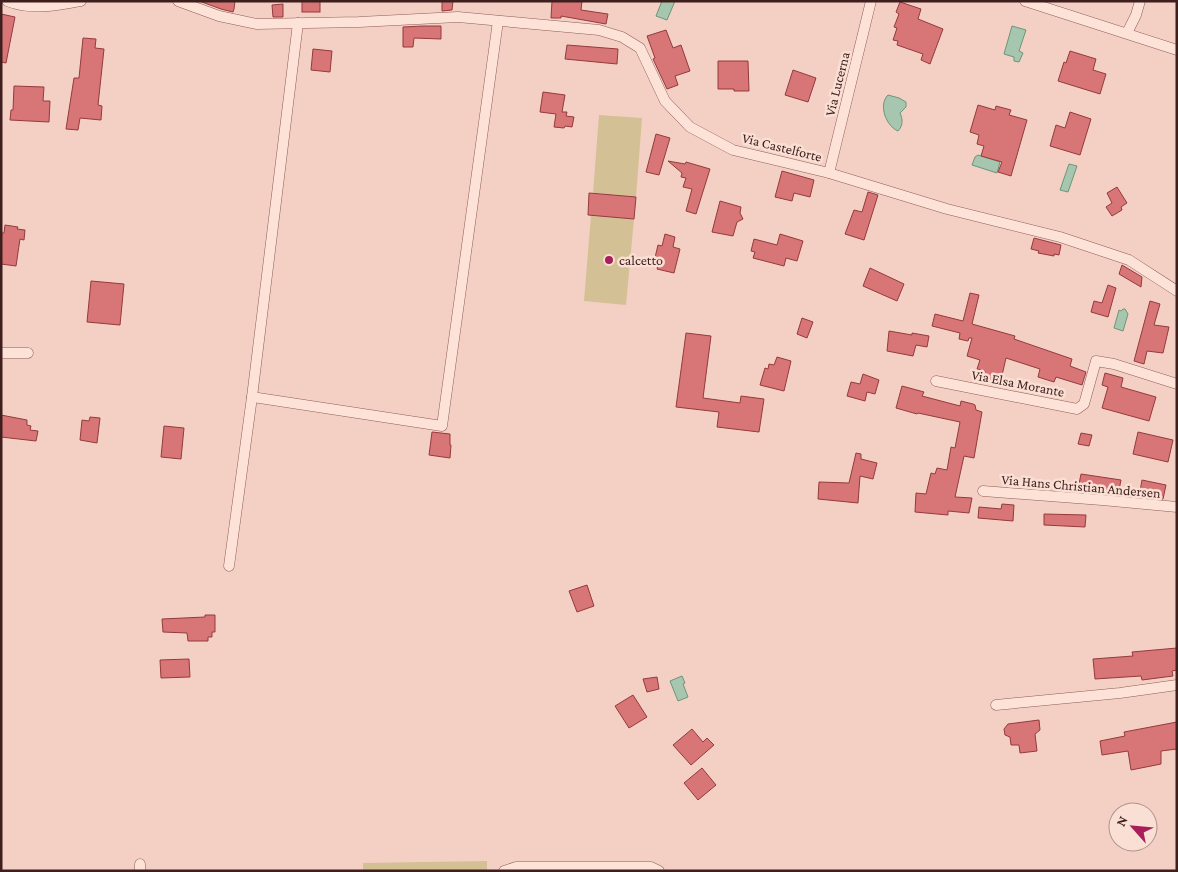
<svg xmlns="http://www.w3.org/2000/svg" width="1178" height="872" font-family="'Crimson Pro',serif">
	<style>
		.green { fill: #d4c095 }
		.water { fill: #a6c6af; stroke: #6b9678 }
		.building { fill: #d77577; stroke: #943a3d }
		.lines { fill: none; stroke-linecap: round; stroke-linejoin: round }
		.minor-casing { stroke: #915c57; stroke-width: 11 }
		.minor { stroke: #fde2d8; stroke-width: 10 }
		.poi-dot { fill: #a81f5c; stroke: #fadfd4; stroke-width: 2 }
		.labels { text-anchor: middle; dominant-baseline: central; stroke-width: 5; stroke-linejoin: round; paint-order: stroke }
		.street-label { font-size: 14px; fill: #3f1f1d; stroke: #fadfd4 }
		.poi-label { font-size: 14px; fill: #3f1f1d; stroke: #fadfd4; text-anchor: start }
	</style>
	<rect width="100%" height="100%" fill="#f4d0c4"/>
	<!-- green -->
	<g class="green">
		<path d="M599,115l43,3 -6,79 -43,-4z"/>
		<path d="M591,215l43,4 -8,86 -42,-4z"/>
		<path d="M487,861v10h-124v-8z"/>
	</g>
	<!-- water -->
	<g class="water">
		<path d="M662,1h13l-8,19 -11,-4z"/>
		<path d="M1012,26l14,4 -7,21 4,2 -4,9 -5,-1v-4l-10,-3z"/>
		<path d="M888,95l11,3 7,4v5l-6,6c3,6 3,13 -2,18 -12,-5 -20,-26 -10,-36z"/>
		<path d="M978,155l22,7 -3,11 -25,-8 3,-8z"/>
		<path d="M1069,164l8,2 -9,26 -8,-2z"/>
		<path d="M1123,309h2l3,5 -5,17 -9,-3 5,-18 2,1z"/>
		<path d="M682,676l3,7 -2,1 5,13 -10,4 -8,-20z"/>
	</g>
	<!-- building -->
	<g class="building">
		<path d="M199,1h36l-1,8 -1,3 -12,-3z"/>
		<rect x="302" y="1" width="18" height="11"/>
		<path d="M442,1h11l-1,9 -10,1z"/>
		<path d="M552,1h30l-1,9 27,4 -2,10 -45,-8v2h-10z"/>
		<path d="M900,2l21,7 -3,10 25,10 -13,35 -9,-4 2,-6 -26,-9 1,-4 -5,-1 4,-12 -3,-1 5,-13 -3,-2z"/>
		<path d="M283,4v13h-10l-1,-12z"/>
		<path d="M1,14l14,3 -9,46 -5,-1z"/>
		<path d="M423,26h18v13l-27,-1 -1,9h-10v-20z"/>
		<path d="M666,30l7,18 8,-3 9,26 -15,5 3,9 -11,4 -14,-30 2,-1 -8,-22z"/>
		<path d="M83,38l13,1 -1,9 9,1 -6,56 4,1 -1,14 -21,-2 -2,12 -12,-1 8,-51h5z"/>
		<path d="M567,45l51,4 -1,15 -52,-5z"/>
		<path d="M313,49l19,2 -2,21 -19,-2z"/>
		<path d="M1070,51l26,8 -3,11 13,4 -6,20 -42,-13 6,-19 2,1z"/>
		<path d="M718,61h30l1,30h-15v-2h-16z"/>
		<path d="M793,70l23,8 -8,24 -23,-7z"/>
		<path d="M14,86l30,1 -1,14h7l-1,21 -39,-2 1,-10h2z"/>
		<path d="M543,92l22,3 -3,17h5l-1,4 8,1 -2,10 -7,-1 -1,2 -10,-1 2,-13 -16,-2z"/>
		<path d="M978,105l17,5 1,-4 15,4 -2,5 18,5 -16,56 -13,-4 4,-10 -21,-6 3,-10 -7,-2 2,-9 -9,-3z"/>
		<path d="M1070,112l21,7 -11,36 -30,-9 6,-21 9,3z"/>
		<path d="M656,134l14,4 -11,37 -13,-3z"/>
		<path d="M668,161l17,3 1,-2 24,7 -14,45 -10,-3 6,-22 -9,-2 3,-9 -5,-1 1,-4z"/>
		<path d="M782,171l32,9 -4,17 -16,-4 -2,8 -17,-4z"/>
		<path d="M1117,187l10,16 -6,4 1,3 -10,6 -6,-9 6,-4 -5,-10z"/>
		<path d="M868,192l10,3 -14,45 -19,-6 9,-24 8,2z"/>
		<path d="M589,193l47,4 -2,22 -46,-4z"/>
		<path d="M720,201l21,6 -1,6 3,6 -6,3 -4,14 -21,-4z"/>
		<path d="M5,225l13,2 -1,2 8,1 -1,10 -4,-1 -4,27 -15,-2v-31h3z"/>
		<path d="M665,234l10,3 -2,10 7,2 -6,24 -17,-4 1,-2 -5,-1 5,-21 4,1z"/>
		<path d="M780,234l23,7 -6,20 -11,-3 -2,8 -31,-8 2,-6 -4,-1 3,-12 23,6z"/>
		<path d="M1034,238l27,7 -2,10 -5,-1v2l-16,-3 1,-2 -8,-2z"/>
		<path d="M1122,265l20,12 -1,10 -22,-13z"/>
		<path d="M870,268l34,16 -7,17 -34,-15z"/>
		<path d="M91,281l33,3 -4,41 -33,-3z"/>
		<path d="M1108,285l8,3 -8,29 -17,-5 3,-11 8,2z"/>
		<path d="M970,293l9,2 -7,29 43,12 -1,3 58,20 -2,7 16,6 -4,13 -26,-8 -2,5 -16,-5 2,-8 -34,-11 -6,26 -17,-4 2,-9 -8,-2 3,-9 -13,-4 5,-18h-3l-1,3 -9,-2 1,-6 -28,-7 3,-12 28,7z"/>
		<path d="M1150,301l10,3 -6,21 15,2 -6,26 -16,-2 -3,13 -10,-3z"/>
		<path d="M802,318l11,4 -6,16 -10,-4z"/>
		<path d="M889,331l23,4v-2l17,3 -2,11 -11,-2 -3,11 -26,-5z"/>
		<path d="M686,333l25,3 -8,62 37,5 1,-7 23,3 -5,33 -42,-5 2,-15 -43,-5z"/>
		<path d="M777,357l14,4 -7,30 -24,-6 5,-17 3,1 1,-5 5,1z"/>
		<path d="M1105,373l18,5 -2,9 35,10 -7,24 -47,-13 6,-21 -6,-2z"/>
		<path d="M863,374l16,6 -4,14 -8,-2 -2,9 -18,-5 4,-14 9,2z"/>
		<path d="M902,386l22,6 -2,4 38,10 1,-5 12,3 2,1 1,5 6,2 -8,46 -10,-2 -9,41 17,1 -3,15 -21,-2v4l-33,-3 1,-19 10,1 5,-21 4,1 2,-6 10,2 4,-23 4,1 5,-26 -42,-9 -1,1 -21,-6z"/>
		<path d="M1,415l26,5v5l4,1 -1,4 8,1 -2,10 -35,-4z"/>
		<path d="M90,417l10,1 -3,25 -17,-3 2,-20 7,1z"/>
		<path d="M164,426l20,2 -3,31 -20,-2z"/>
		<path d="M432,432l18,2v11h1l-1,13 -21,-3z"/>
		<path d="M1138,432l35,8 -5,22 -35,-8z"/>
		<path d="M1081,433l11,2 -3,11 -11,-2z"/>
		<path d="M856,453l5,1v5l16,4 -4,16 -13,-3 -2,27 -40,-4 1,-17 30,1z"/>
		<path d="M1081,474l40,6 -3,15 -40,-6z"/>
		<path d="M1142,480l24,5 -3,14 -24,-2z"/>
		<path d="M1002,504l12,1 -1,16 -35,-3 1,-11 22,2z"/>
		<path d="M1044,514l42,1 -1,12 -41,-2z"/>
		<path d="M587,585l7,21 -17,6 -8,-21z"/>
		<path d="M205,615h10v17h-3v5h-4v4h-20l-1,-8 -24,-1 -1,-13 43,-2z"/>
		<path d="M1177,648v22l-5,1 1,5 -31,4 -1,-4 -46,3 -2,-20 40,-3 -1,-4z"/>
		<path d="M189,659l1,18 -29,1 -1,-18z"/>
		<path d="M657,677l2,12 -12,3 -4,-13z"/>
		<path d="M633,695l14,22 -18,11 -14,-22z"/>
		<path d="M1039,720l1,10 -5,4 2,17 -17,2 -1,-8h-8l-1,-8 -5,-2 -1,-6 4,-5z"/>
		<path d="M1177,722v27l-16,2v13l-30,6 -3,-19 -26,4 -2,-14 25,-5 -1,-4z"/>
		<path d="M692,729l11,13 4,-4 7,7 -23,20 -18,-20z"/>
		<path d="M702,768l14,17 -18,15 -14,-17z"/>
	</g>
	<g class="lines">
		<defs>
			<g id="minor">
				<path d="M7,1c25,10 49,4 74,0"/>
				<path d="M178,1l41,15 38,8 102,-2 99,-5 141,13 23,7 18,11 25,53 25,26 43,23 96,23 118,36 113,28 69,23 48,31"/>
				<path d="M1025,1l152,49"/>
				<path d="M298,23l-46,374 190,29 56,-405"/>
				<path d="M1127,33l9,-18 4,-14"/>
				<path d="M829,173l42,-172"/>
				<path d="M1,353h27"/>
				<path d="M936,381l141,28 7,-5 12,-43 18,3 63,20"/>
				<path d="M983,491l119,9 75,7"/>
				<path d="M229,566l23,-169"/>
				<path d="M996,705l124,-12 57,-8"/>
				<path d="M140,864v7"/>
				<path d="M504,871l12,-4h135l8,4"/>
			</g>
		</defs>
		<!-- minor casing -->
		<use href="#minor" class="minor-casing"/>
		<!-- minor -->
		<use href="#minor" class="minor"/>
	</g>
	<!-- markers -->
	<circle class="poi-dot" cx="609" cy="260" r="5"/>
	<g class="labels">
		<!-- street labels -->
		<g class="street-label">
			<text transform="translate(837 84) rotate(-76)">Via Lucerna</text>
			<text transform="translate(782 147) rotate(14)">Via Castelforte</text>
			<text transform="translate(1018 383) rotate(11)">Via Elsa Morante</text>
			<text transform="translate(1081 486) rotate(5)">Via Hans Christian Andersen</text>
		</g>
		<!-- poi labels -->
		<g class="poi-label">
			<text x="619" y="260">calcetto</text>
		</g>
	</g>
	<!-- border -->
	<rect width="1178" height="872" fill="none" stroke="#3f1f1d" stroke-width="5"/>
	<!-- north arrow -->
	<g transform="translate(1133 827) rotate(297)"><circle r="24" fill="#fadfd4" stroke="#af928b"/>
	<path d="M0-4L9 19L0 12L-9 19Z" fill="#a81f5c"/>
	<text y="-8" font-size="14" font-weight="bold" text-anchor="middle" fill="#3f1f1d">N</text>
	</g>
</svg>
